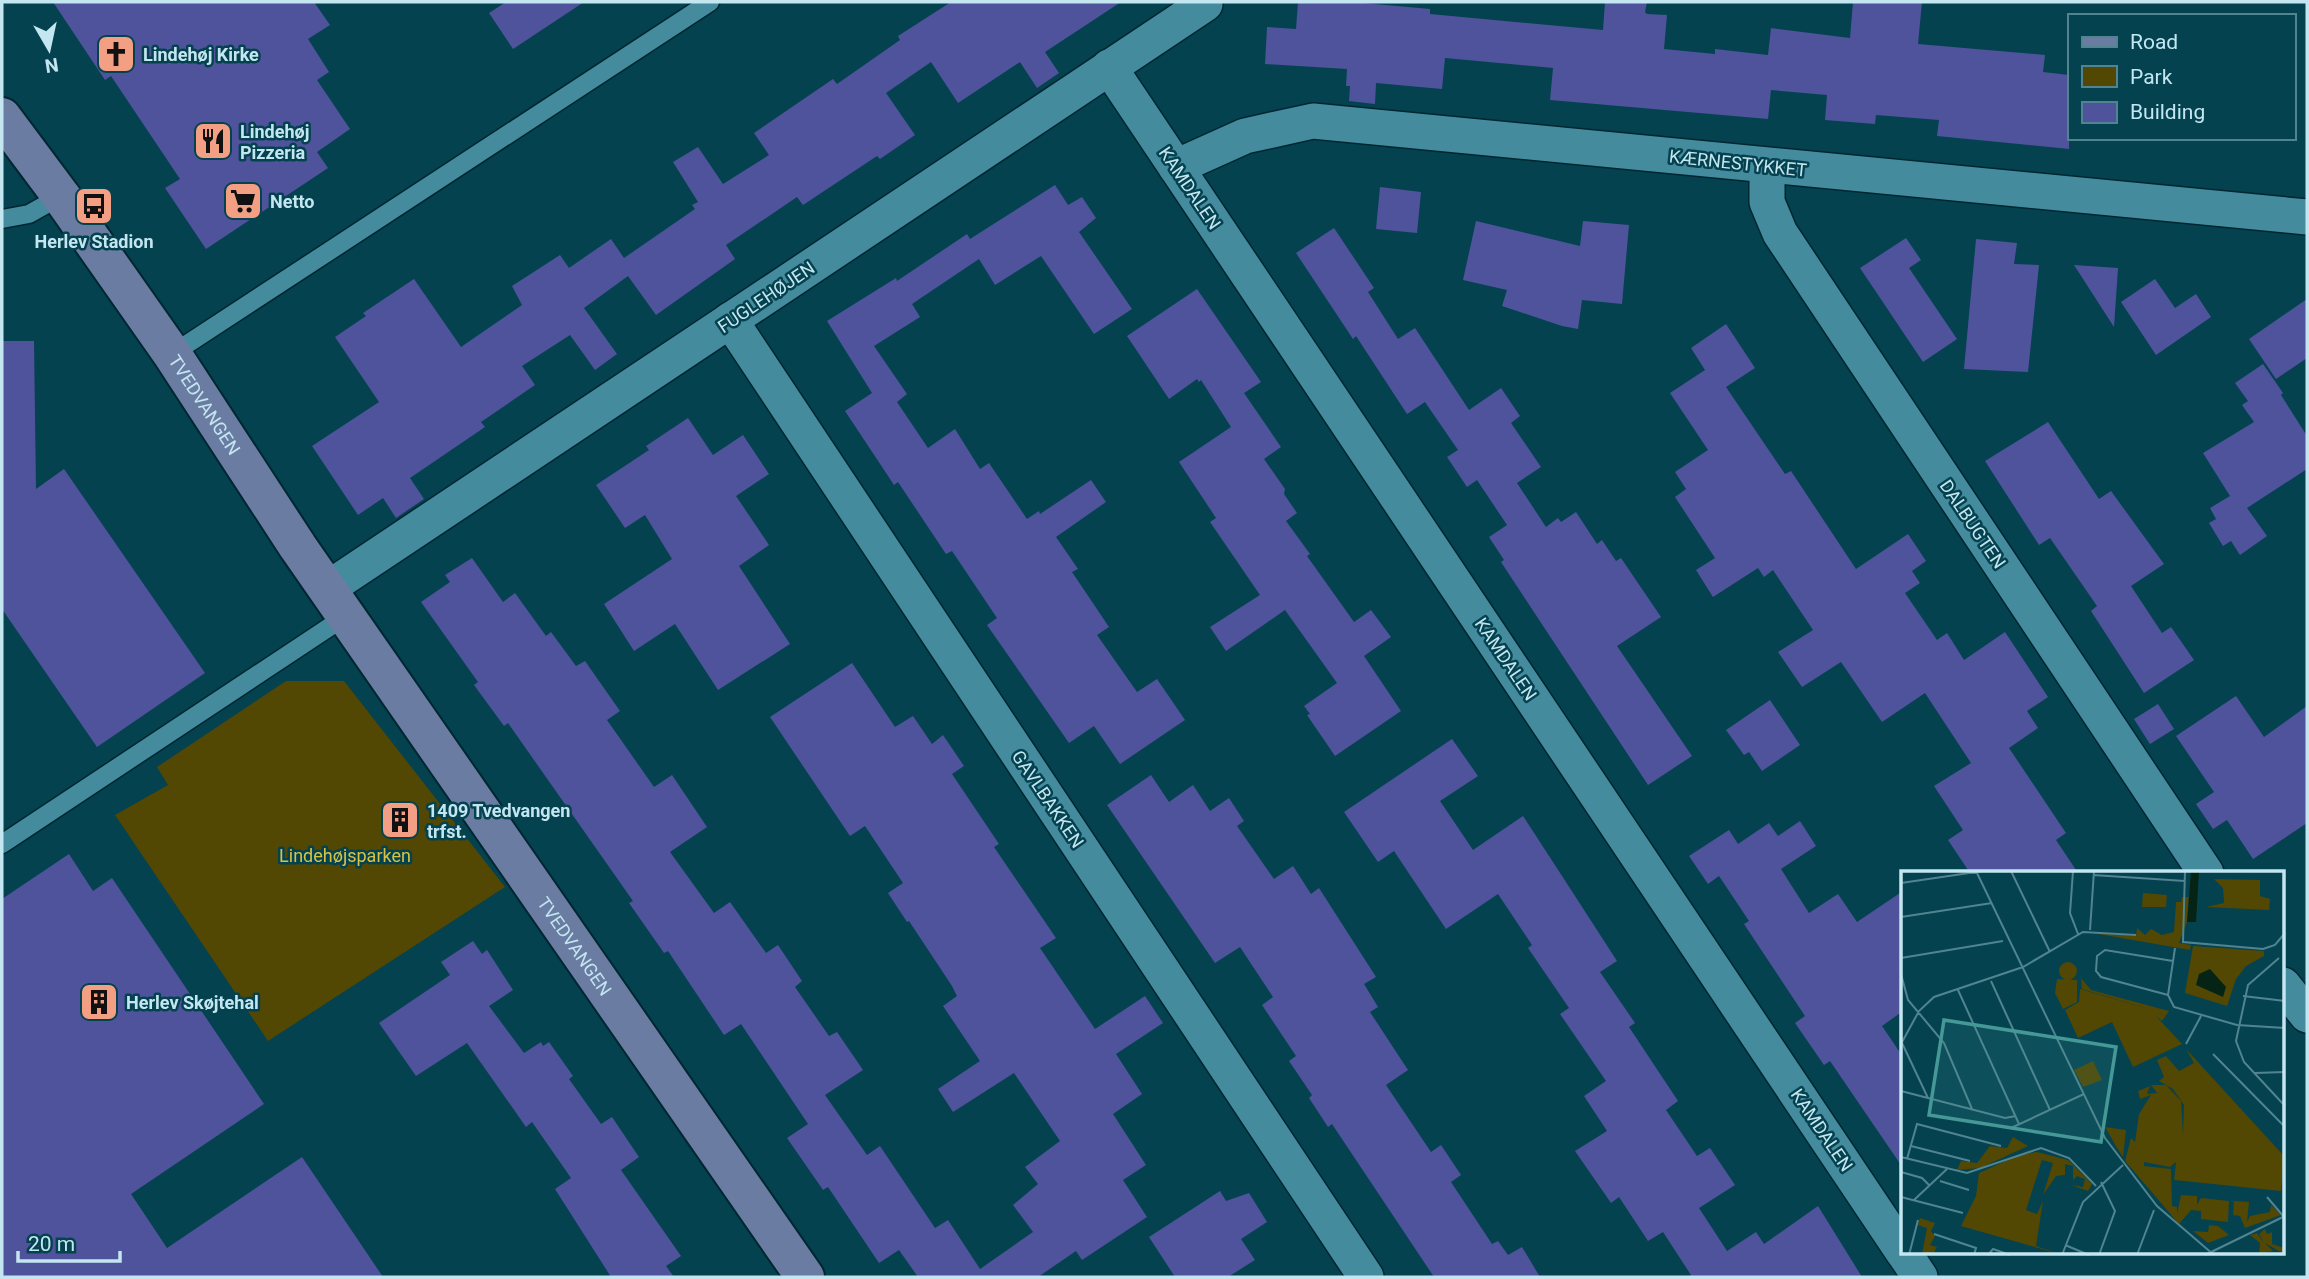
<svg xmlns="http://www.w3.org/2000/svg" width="2309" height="1279" font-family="Roboto,sans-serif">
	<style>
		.green { fill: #524703 }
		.building { fill: #4f539b }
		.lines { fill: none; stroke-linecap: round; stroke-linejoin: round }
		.lane-casing { stroke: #002731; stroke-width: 21 }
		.street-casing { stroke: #002731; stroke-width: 38 }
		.secondary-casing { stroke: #002731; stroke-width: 42 }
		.lane { stroke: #448b9e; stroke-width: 18 }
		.street { stroke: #448b9e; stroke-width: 35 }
		.secondary { stroke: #6b7ca2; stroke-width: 38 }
		.labels { text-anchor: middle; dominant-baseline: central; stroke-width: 5; stroke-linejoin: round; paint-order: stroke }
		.poi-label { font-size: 18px; font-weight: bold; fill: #c4e6f0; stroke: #044250; text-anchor: start }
		.street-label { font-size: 18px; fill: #c4e6f0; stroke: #044250 }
		.park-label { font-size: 18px; fill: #d9c143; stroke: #044250 }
		.inset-road { fill: none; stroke: #518490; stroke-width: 2 }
		.view { fill: #459895; fill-opacity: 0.15; stroke: #459895; stroke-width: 3.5 }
		.inset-edge { fill: none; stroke: #c4e6f0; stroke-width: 3.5 }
	</style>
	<rect width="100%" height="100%" fill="#044250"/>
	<!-- green -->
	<path class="green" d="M286,681h58l161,206 -237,154 -153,-226 53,-30 -11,-18z"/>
	<!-- building -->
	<g class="building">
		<path d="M53,2h261l16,23 -22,14 21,33 -12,8 33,49 -33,23 11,16 -122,81 -41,-61 15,-9 -69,-103 -6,4z"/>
		<path d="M506,2h78l-71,47 -24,-36z"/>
		<path d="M951,2h170l-76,50 14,21 -22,15 -17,-26 -62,41 -27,-41 -45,31 29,42 -35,24 -3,-3 -74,49 -6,-8 -71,48 9,14 -79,56 -28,-39 -44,32 33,46 -22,16 -25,-35 -48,31 13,19 -54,37 4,5 -75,51 14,21 -28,19 -13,-20 -25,17 -46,-69 67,-44 -44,-65 31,-21 -3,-3 51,-34 47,68 61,-42 -10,-19 48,-31 9,13 42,-29 13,19 71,-49 -3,-4 6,-3 -25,-40 25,-15 25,37 46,-29 -15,-22 79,-54 4,5 63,-44 -2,-4z"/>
		<path d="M1298,2h54l78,7v5l173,16 2,-28h42l-2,10 2,2 20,1 -3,34 51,5v-5l53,6 3,-27 79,10 3,-36h69l-4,42 127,11 -2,17 26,3v74l-132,-13 2,-16 -63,-5 -1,9 -50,-4 2,-25 -56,-5 -3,29 -218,-19 3,-32 -108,-10 -3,31 -66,-6 -1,21 -26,-3 1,-15h-4l1,-17 -82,-5 2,-37 29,2z"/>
		<path d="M1055,185l13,20 14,-8 14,21 -17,14 53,77 -38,25 -53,-78 -46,29 -16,-26 -67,45 8,13 -46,29 33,48 -10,8 31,46 27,-19 25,40 9,-6 38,56 12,-8 1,3 51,-34 15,22 -50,35 22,32 -6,3 37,55 -12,8 40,57 20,-13 28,41 -65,44 -26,-38 -25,17 -82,-118 10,-7 -45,-67 -6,3 -48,-72 -4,3 -49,-74 27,-18 -45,-72 69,-43 1,3 70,-47 3,5z"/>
		<path d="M1380,187l41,5 -4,41 -41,-4z"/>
		<path d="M1476,221l104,25 3,-25 46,4 -7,79 -40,-4 -4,29 -16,-3 -60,-20 5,-16 -44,-10z"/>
		<path d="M1334,228l40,60 -6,4 30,47 17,-11 54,82 32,-22 19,28 -9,7 30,44 -24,16 29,44 12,-9 3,4 15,-10 21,32 5,-4 14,21 5,-3 40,59 -44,29 75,110 -44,29 -147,-223 3,-2 -15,-23 18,-12 -30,-45 -10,7 -20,-30 11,-7 -33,-48 -18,12 -51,-78 -3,3 -57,-86z"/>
		<path d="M1906,238l15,22 -12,8 48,71 -34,23 -63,-94z"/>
		<path d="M1976,239l41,4 -3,21 25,1 -11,107 -64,-3z"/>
		<path d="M2074,265l44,3 -4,59z"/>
		<path d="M2155,279l20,29 21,-14 15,23 -55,38 -35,-53z"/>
		<path d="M1197,289l64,93 -17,11 37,54 -17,12 21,30 -1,5 13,19 -11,8 24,33 -3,2 47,66 17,-12 20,27 -27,19 37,55 -66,45 -28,-41 3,-1 -6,-8 33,-23 -52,-73 -59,41 -16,-24 50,-32 -50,-73 6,-4 -37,-56 52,-35 -30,-47 -2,2 -2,-3 -28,20 -42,-63z"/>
		<path d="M2307,299v59l-31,21 -27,-40z"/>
		<path d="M1726,324l29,44 -29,19 59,87 6,-3 65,98 52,-35 18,27 -14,10 8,12 -15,10 32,47 10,-7 17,27 41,-28 43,65 -21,14 11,17 -29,20 57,85 -10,7 22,33h-108l-22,-33 15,-10 -29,-44 37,-23 -46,-70 -43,29 -41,-60 -39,25 -24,-35 35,-22 -40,-60 -9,7 -6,-9 -45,29 -17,-27 19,-12 -40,-61 11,-8 -11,-17 33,-22 -38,-57 35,-23 -14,-22z"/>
		<path d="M2,341h32l2,148 28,-20 141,204 -108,74 -95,-138z"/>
		<path d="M2263,364l20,29 -2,2 26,41v33l-60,39 20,28 -27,19 -9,-14 -8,5 -14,-23 7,-4 -6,-11 20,-12 -27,-43 51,-31 -12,-17 6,-4 -13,-18z"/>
		<path d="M688,418l25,37 30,-20 26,39 -33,22 33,49 -30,21 51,78 -72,46 -43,-66 -41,27 -30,-47 68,-45 -27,-44 -20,13 -29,-43 53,-35 -3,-4z"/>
		<path d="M2048,422l51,77 12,-8 53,73 -33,22 31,47 9,-6 23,33 -50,33 -53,-82 6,-5 -47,-68 -11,7 -54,-84z"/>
		<path d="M472,558l31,44 12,-9 31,43 5,-4 25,34 9,-5 35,50 -13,9 47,67 18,-12 35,52 -37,25 44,61 16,-11 36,51 12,-8 24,36 -7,6 34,49 8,-4 26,38 -38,25 42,60 13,-9 55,82 13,-8 32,49 53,-37 -20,-27 25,-21 -13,-17 35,-26 -46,-68 -61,39 -15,-23 42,-28 -37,-55 14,-10 -5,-10 -43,-65 -2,1 -19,-29 15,-10 -38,-57 -15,10 -80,-119 82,-54 43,64 18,-11 19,28 11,-9 21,31 -12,8 47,70 -5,3 62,91 -16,10 55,81 50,-33 18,27 -47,31 26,40 -29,20 33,51 -23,15 24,37 -65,43 -6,-9 -38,26h-120l-19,-27 -20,13 -51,-76 -5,3 -36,-52 21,-14 -67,-100 -17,11 -56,-84 -4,2 -35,-50 4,-2 -125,-178 -4,3 -30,-41 4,-3 -57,-80 29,-20 -5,-7z"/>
		<path d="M2236,696l28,41 43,-31v117l-54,36 -26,-39 -14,9 -17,-25 18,-12 -38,-56z"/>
		<path d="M1770,700l30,45 -38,26 -13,-19 -5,3 -18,-25z"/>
		<path d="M2158,704l16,25 -24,15 -16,-25z"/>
		<path d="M1452,739l26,37 -38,25 33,49 50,-34 41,63 53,82 -17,11 35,51 -6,4 49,74 -12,9 31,46 13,-8 25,37 -36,23 28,43 29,-19 8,12 54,-38 44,71h-174l3,-2 -28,-43 -15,9 -29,-44 -8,6 -36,-52 32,-20 -23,-35 22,-15 -46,-67 9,-6 -41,-60 4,-3 -34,-51 -52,35 -52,-78 -16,11 -34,-50z"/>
		<path d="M1151,775l18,27 24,-17 17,26 19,-13 15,23 -7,5 37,53 19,-13 18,28 8,-6 57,89 -12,7 14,23 -8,5 38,58 -22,15 45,67 10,-7 20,30 -10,7 41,62 6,-3 10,14 14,-8 18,30h-106l-102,-153 -4,3 -19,-29 3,-3 -23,-34 7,-5 -34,-51 11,-8 -33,-50 -25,16 -108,-158z"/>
		<path d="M1800,821l16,25 -35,23 28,44 29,-19 19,28 46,-31v120l-21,15 21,31v111l-73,-107 -6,4 -29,-42 10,-7 -61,-92 5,-3 -30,-45 -11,8 -19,-28 40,-26 9,14 31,-21 9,13z"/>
		<path d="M69,854l24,37 19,-13 152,226 -133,90 36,54 135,-91 81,120h-381v-378z"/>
		<path d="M473,941l9,13 5,-4 26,40 -24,16 35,47 17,-11 2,4 6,-4 24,34 -4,3 32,45 11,-7 27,40 -18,13 60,86 -15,10 8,11h-63l-56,-88 16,-11 -39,-56 -6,5 -59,-84 -51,33 -37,-53 71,-48 -9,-13z"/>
		<path d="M1220,1191l6,10 23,-8 18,29 -26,17 14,21 -27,17h-53l-26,-40z"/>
	</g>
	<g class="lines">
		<defs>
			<g id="lane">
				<path d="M2,219l27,-5 32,-18"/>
				<path d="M172,354l538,-352"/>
				<path d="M2,844l344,-228"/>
			</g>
			<g id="street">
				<path d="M1109,67l794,1185"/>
				<path d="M1767,166v36l13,31 426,640"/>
				<path d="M1176,167l69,-31 68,-15 994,96"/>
				<path d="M730,320l636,957"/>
				<path d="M327,589l878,-585"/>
				<path d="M2283,985l24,30"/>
				<path d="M1904,1253l16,24"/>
			</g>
			<g id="secondary">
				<path id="s1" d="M2,117l59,79 111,158 126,193 507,730"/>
			</g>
		</defs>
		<!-- lane casing -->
		<use href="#lane" class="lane-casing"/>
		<!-- street casing -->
		<use href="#street" class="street-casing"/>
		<!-- secondary casing -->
		<use href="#secondary" class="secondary-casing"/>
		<!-- lane -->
		<use href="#lane" class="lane"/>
		<!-- street -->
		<use href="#street" class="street"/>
		<!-- secondary -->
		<use href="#secondary" class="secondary"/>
	</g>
	<!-- icons -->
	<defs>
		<symbol id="church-square" viewBox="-11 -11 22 22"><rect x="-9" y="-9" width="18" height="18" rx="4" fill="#f39f84" stroke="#044250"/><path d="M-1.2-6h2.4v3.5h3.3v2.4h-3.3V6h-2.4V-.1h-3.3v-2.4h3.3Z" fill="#111"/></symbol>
		<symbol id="restaurant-square" viewBox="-11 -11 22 22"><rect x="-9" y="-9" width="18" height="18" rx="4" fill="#f39f84" stroke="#044250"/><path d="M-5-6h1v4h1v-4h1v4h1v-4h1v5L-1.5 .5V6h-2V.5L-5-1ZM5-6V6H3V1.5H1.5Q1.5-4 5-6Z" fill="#111"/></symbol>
		<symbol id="supermarket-square" viewBox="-11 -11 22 22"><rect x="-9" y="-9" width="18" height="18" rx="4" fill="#f39f84" stroke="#044250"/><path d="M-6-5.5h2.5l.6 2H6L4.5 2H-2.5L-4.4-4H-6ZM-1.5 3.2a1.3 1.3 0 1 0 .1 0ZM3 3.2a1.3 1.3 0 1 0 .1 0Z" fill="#111"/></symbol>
		<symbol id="bus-square" viewBox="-11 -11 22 22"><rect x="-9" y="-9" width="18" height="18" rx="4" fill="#f39f84" stroke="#044250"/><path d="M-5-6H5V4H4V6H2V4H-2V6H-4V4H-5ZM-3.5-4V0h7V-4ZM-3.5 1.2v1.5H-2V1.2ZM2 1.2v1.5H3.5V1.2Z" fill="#111"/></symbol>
		<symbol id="building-square" viewBox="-11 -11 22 22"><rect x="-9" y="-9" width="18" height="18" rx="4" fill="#f39f84" stroke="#044250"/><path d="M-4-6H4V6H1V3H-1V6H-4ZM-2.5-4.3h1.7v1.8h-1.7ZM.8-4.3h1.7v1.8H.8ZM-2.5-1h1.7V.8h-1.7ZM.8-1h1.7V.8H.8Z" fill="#111"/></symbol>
	</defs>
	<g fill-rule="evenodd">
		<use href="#church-square" x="94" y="32" width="44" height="44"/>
		<use href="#restaurant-square" x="191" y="119" width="44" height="44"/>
		<use href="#supermarket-square" x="221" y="179" width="44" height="44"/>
		<use href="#bus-square" x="72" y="184" width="44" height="44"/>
		<use href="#building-square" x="378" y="798" width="44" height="44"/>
		<use href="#building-square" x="77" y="980" width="44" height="44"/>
	</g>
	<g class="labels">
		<!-- poi labels -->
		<g class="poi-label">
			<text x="143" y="54">Lindehøj Kirke</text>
			<text x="240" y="131">Lindehøj<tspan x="240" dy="21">Pizzeria</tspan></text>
			<text x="270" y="201">Netto</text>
			<text x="94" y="241" text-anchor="middle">Herlev Stadion</text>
			<text x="427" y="810">1409 Tvedvangen<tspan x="427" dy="21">trfst.</tspan></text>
			<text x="126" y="1002">Herlev Skøjtehal</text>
		</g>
		<!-- street labels -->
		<g class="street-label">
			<text transform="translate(1738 163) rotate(6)">KÆRNESTYKKET</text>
			<text transform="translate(1190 188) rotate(56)">KAMDALEN</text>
			<text transform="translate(766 297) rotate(-34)">FUGLEHØJEN</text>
			<text stroke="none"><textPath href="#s1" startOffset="352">TVEDVANGEN</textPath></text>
			<text transform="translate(1973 524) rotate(56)">DALBUGTEN</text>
			<text transform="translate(1506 659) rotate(56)">KAMDALEN</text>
			<text transform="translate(1048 799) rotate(56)">GAVLBAKKEN</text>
			<text stroke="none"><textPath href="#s1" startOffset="1008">TVEDVANGEN</textPath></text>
			<text transform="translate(1822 1130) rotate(56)">KAMDALEN</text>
		</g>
		<!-- park labels -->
		<g class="park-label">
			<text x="345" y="855">Lindehøjsparken</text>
		</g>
	</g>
	<!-- overview -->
	<g transform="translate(1901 871)">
		<rect width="383" height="383" fill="#044250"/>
		<path d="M313,8l46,1v16l10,3 -1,11 -63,-3 18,-4 -1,-15zM242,22l24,2 -1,12h-24zM281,26h7l-2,25 -8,21 12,2 -1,5 -103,-18 49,4 1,-8 8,7 6,-6 11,6 12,-3 2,-30h5zM292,75l71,5v5l-18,10 -10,13 -9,27 -42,-13zM158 100a9 9 0 1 1 18 0a9 9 0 1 1-18 0ZM180,107l10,12 78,21 -7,10 -6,-5 26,28 -49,23 -21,-45 -34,16 -13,-28 14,-8 1,-13 72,21 -70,-21zM156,108l20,1v22l-14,7 -8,-16zM285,178l98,107 -3,35 -107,-11 2,-18 -6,5 -26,-5v4l27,3 1,37 5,1v7l4,-19 16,1v9l4,-7 28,3 -1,21 -27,-3v-8l-10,-1 -12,14 -54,-63 6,-23 4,4 4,-28 12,-19 -11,4 -2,-8 12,-5 -3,8 10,-1 -6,-8h15l15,16 2,33 1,-29 -11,-16 -14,-8 5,-4 -7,-17 9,-4 13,15 15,-8zM192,190l9,19 -19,7 -9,-17zM204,256l21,3 -3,27 -6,-9zM112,266l15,9 -48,22 -23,2 4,-9 16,2 13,-17 17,2zM136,281l31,8 24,24 -4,7 -17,-6 12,2 2,-8 -8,-3 -4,4v-14l-8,-2v11l-9,1 -13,19 10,-32 -11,-3 -16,50 11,4 6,-13 -7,45 23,8 -98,-28 15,-30 3,-23 40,-18zM333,330l15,1 -2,20 3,-6 20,-4 1,-7 10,10 -36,13 -5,-12 -7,-1zM19,347l15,5 -4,8 4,5 -5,9 7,2 -4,7h-11l5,-26 -9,-3zM308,354l9,1 11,9 -21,8 -15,-12 15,1zM364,358l2,5 5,-2v12l12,4v6l-19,-11 8,8 -14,3 1,-11 -10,-8 7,-2 7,10 -5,-9z" fill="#524703"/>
		<path d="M290,0h8l-3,51h-9zM309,98l16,18 -3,10 -27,-12 3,-11z" fill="#062415"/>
		<path class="inset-road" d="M75,0l129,267 52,68 57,49M110,0l39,81M172,0l-3,42 8,21M284,0l-2,71 80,7 12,-4 10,-12M192,4l92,6M0,12l82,-12M0,46l91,-14M189,59l4,-59M274,77l-7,47 6,12 63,18 48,3M0,87l102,-17M378,87l-31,27 -12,56 8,21 41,44M0,103l7,26 36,43 28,66M90,110l59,129M57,119l61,134M267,124l-67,-18 -5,-6 1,-15 8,-6 68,11M342,125l42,5M1,172l26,55M0,173l18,-33 15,-14 89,-30 60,-35 53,3M285,173l15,-28M312,183l72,73M354,202l30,-1M0,220l104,27 11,-2M110,257l73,-34M10,275l59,15M0,286l66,16 74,-25 28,10 27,28M6,288l10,-35 84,22M0,301l21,6 8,8M39,310l29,9M0,326l62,16M366,326l17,20M13,329l33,-31M33,363l42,14 -2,7M164,374l24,10M8,384l9,-35M87,384l5,-6 17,6M161,384l21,-53 40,-37M198,384l16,-44 -14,-29M236,384l17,-45M304,384l80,-39"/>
		<path class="view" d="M43,149l172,27 -15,95 -172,-27z"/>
		<rect width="383" height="383" class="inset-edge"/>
	</g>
	<!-- border -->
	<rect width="2309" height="1279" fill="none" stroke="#c4e6f0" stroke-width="7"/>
	<!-- legend -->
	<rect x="2068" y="14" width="228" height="126" fill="#044250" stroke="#518490" stroke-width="2"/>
	<rect x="2082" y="37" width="35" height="10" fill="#6b7ca2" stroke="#518490" stroke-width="2"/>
	<text x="2130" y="49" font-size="21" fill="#c4e6f0">Road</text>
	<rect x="2082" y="66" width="35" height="21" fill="#524703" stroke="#518490" stroke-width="2"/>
	<text x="2130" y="84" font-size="21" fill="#c4e6f0">Park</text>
	<rect x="2082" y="102" width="35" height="21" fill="#4f539b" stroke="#518490" stroke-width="2"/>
	<text x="2130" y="119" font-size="21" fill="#c4e6f0">Building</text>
	<!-- north arrow -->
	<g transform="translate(49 49) rotate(171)" stroke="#044250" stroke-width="5" paint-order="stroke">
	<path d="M0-5L12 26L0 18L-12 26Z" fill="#c4e6f0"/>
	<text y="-10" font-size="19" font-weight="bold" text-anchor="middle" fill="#c4e6f0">N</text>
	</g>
	<!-- scale -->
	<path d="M18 1251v10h102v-10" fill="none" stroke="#c4e6f0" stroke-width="3.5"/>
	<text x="28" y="1251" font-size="21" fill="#c4e6f0" stroke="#044250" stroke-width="5" paint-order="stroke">20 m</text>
</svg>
